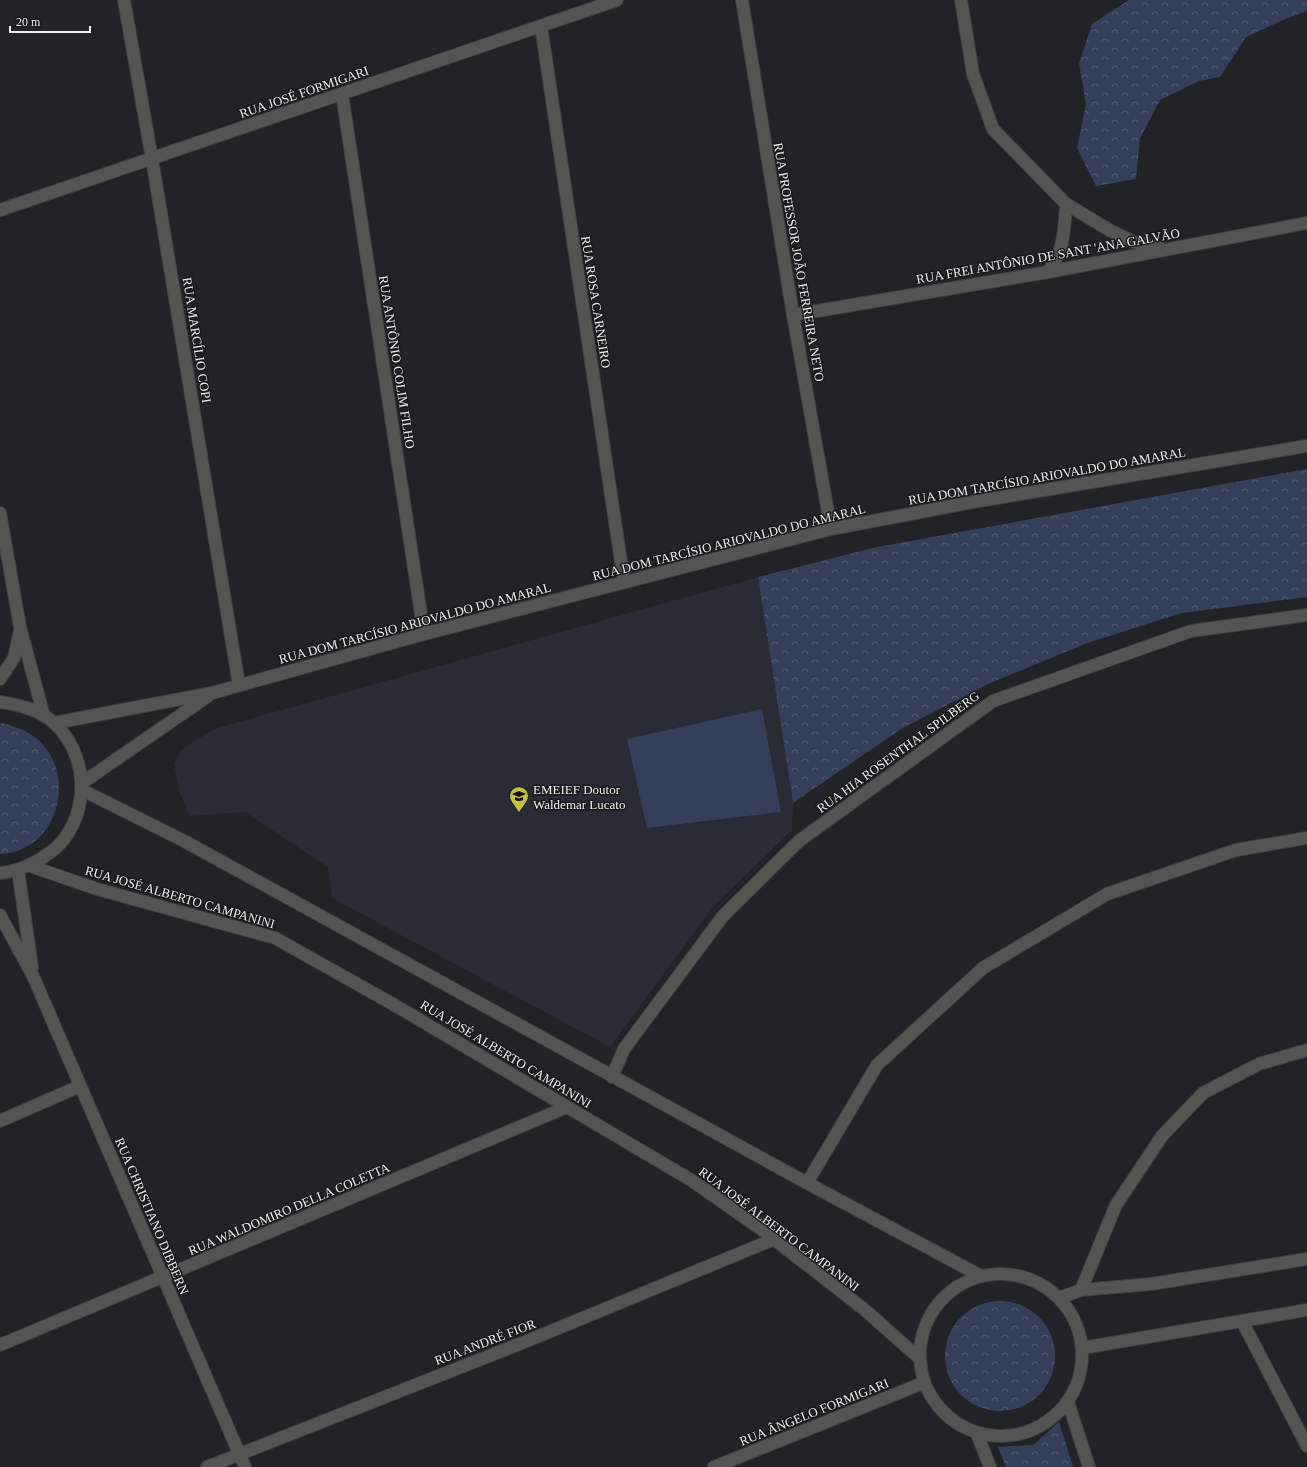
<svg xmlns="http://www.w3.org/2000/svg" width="1307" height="1467" font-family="Georgia,serif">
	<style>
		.built { fill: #292c34 }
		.grass { fill: #353f59 }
		.forest { fill: url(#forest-crowns) }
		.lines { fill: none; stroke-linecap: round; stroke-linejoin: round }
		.minor-casing { stroke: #3e3f42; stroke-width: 14 }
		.minor { stroke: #545453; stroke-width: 12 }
		.labels { text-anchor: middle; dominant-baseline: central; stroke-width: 3; stroke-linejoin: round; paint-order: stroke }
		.street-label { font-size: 13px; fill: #edeeef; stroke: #191a1c }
		.poi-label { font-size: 13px; fill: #edeeef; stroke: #191a1c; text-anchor: start }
	</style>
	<defs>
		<pattern id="forest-crowns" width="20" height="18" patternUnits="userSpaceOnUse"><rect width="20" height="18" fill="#353f59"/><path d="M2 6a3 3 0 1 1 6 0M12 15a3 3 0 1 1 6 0" fill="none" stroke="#535b71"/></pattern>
	</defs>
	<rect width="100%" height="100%" fill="#222326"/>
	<!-- built -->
	<path class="built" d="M758,577l35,226 -1,27 -79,77 -103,140 -278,-149 -4,-31 -83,-55 -55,4 -11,-24 -5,-28 7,-14 33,-21z"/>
	<!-- grass -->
	<path class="grass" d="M762,709l19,103 -134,16 -20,-89z"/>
	<!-- forest -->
	<g class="forest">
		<path d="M1129,0h178v11l-22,8 -39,18 -26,40 -21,4 -39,19 -20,38 -4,41 -40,7 -19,-38 9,-44 -7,-41 13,-39z"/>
		<path d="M1307,469v128l-125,16 -95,30 -99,41 -87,45 -108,74 -35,-226 119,-30z"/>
		<path d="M0,723c6,0 12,3 18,5 64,23 49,123 -18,126z"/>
		<circle cx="1000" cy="1356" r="55"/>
		<path d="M1059,1422l14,45h-67l-8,-20 35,-2z"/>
	</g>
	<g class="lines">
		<defs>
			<g id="minor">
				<path d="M124,0l28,159 87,526"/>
				<path d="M742,0l51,315 38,214"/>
				<path d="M961,0l12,74 20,55 73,75 45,27 23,11 26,6"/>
				<path d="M541,26l83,556"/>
				<path d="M342,94l82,540"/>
				<path d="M0,210l617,-210"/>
				<path d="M1048,272c17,-24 16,-40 18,-68"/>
				<path d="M793,315l255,-43 259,-49"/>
				<path d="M0,513l20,114 24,89"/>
				<path d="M0,679l14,-21 6,-27"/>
				<path d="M0,702c19,3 38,7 53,20 36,32 38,91 4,125 -4,4 -10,7 -15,11 -13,8 -26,14 -42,15"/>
				<path d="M54,723l158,-30 212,-59 407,-105 142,-27 334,-56"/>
				<path d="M82,783l126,-87"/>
				<path d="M82,790l104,52 621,341 174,93"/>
				<path d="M30,866l67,23 178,49 116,65 300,177 70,49 104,81 54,48"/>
				<path d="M18,870l14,97"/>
				<path d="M0,915l33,61 212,491"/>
				<path d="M612,1077l12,-28 99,-133 76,-75 194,-140 198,-70 116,-16"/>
				<path d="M0,1121l80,-35"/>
				<path d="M807,1183l70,-118 106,-97 124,-74 129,-44 71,-12"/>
				<circle cx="1001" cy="1355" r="81"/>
				<path d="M1081,1290l35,-85 46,-69 41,-43 56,-29 48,-14"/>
				<path d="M1059,1298l22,-8 70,-6 156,-25"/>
				<path d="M1242,1321l65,125"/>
				<path d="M0,1345l567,-238"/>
				<path d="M1082,1348l225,-38"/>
				<path d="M1068,1402l21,65"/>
				<path d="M977,1434l13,33"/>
				<path d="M207,1467l320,-126 245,-101"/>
				<path d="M714,1467l209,-84"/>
			</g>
		</defs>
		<!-- minor casing -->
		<use href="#minor" class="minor-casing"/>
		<!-- minor -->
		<use href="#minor" class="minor"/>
	</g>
	<!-- icons -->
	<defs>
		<symbol id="school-pin" viewBox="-11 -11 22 30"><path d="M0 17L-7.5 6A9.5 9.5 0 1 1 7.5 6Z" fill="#c1be40" stroke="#191a1c"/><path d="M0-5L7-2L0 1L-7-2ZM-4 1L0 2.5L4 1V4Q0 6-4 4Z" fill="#111"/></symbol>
	</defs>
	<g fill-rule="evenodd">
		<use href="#school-pin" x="508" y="785" width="22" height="30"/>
	</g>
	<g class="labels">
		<!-- street labels -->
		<g class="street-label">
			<text transform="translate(304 92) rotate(-19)">RUA JOSÉ FORMIGARI</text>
			<text transform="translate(1048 256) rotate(-10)">RUA FREI ANTÔNIO DE SANT 'ANA GALVÃO</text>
			<text transform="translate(799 262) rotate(80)">RUA PROFESSOR JOÃO FERREIRA NETO</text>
			<text transform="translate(596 302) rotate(81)">RUA ROSA CARNEIRO</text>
			<text transform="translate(197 340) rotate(81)">RUA MARCÍLIO COPI</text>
			<text transform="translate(397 362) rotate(81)">RUA ANTÔNIO COLIM FILHO</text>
			<text transform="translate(1047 476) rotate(-10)">RUA DOM TARCÍSIO ARIOVALDO DO AMARAL</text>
			<text transform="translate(729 542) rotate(-14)">RUA DOM TARCÍSIO ARIOVALDO DO AMARAL</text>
			<text transform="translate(415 623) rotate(-15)">RUA DOM TARCÍSIO ARIOVALDO DO AMARAL</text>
			<text transform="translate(898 752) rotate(-36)">RUA HIA ROSENTHAL SPILBERG</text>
			<text transform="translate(180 897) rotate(16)">RUA JOSÉ ALBERTO CAMPANINI</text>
			<text transform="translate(506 1054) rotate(31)">RUA JOSÉ ALBERTO CAMPANINI</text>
			<text transform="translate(289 1209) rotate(-23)">RUA WALDOMIRO DELLA COLETTA</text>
			<text transform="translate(152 1216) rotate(67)">RUA CHRISTIANO DIBBERN</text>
			<text transform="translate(779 1229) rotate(37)">RUA JOSÉ ALBERTO CAMPANINI</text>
			<text transform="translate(485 1342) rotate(-21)">RUA ANDRÉ FIOR</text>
			<text transform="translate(814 1412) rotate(-22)">RUA ÂNGELO FORMIGARI</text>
		</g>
		<!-- poi labels -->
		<g class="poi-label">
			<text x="533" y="789">EMEIEF Doutor<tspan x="533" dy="15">Waldemar Lucato</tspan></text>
		</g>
	</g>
	<!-- scale -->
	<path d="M10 26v6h80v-6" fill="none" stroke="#edeeef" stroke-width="2"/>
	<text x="16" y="26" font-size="12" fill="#edeeef" stroke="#191a1c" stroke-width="3" paint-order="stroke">20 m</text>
</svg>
